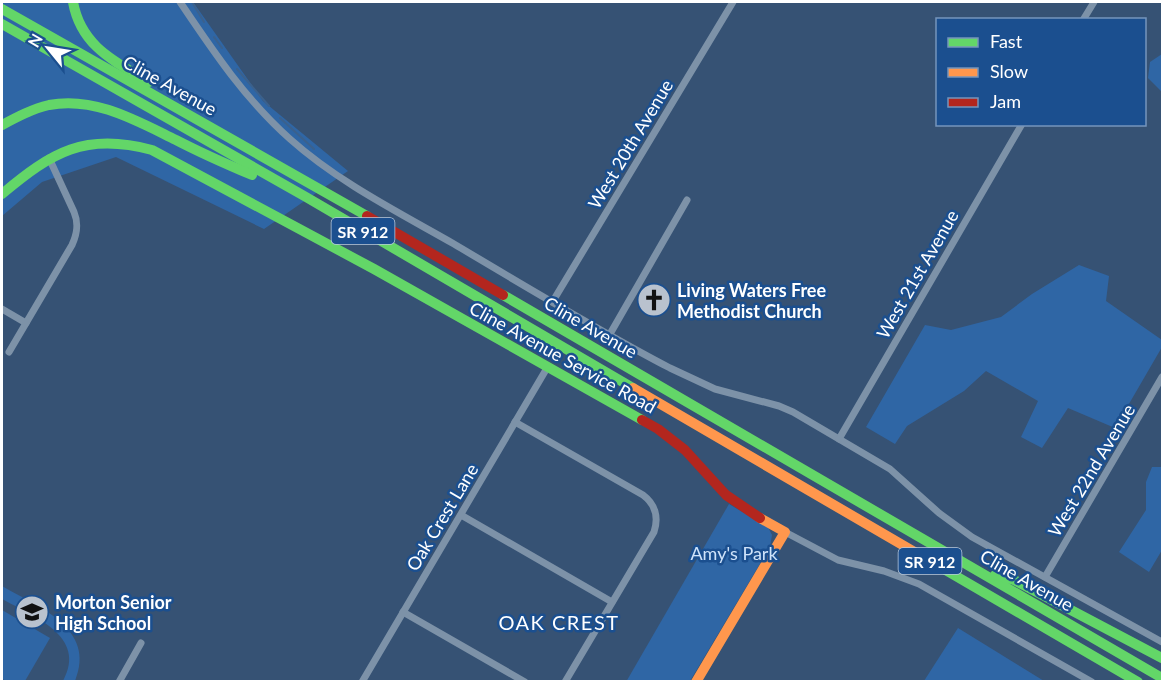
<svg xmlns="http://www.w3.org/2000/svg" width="1164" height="683" font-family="Lato,sans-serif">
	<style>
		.green { fill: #2f66a5 }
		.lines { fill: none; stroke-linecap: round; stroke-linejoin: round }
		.stream { stroke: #3b618d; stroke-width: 2 }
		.street { stroke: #7d92a8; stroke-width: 7 }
		.fast { stroke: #63d668; stroke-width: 10 }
		.slow { stroke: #ff974d; stroke-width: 10 }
		.jam { stroke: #b3261e; stroke-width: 10 }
		.labels { text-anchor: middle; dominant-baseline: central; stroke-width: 5; stroke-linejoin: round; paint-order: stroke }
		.shield { fill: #1b4f8f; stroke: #bbcadd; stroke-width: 1.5 }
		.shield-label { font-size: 16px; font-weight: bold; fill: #fff }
		.street-label { font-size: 18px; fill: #fff; stroke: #1b4f8f }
		.poi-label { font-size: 18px; font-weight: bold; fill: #fff; stroke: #1b4f8f; text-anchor: start }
		.park-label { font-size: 18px; fill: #cfe3fa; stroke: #1b4f8f }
		.neighbourhood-label { font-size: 20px; letter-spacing: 1.5px; fill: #fff; stroke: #1b4f8f }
	</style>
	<rect width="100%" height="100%" fill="#365274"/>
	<!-- green -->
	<g class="green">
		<path d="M2,2h191l70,99 85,70 -84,58 -148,-72 -74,25 -40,34z"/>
		<path d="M1162,54v38l-14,-14 2,-16z"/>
		<path d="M1079,265l30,11 -3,25 56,39v7l-47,81 -47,-20 -26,40 -21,-11 17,-36 -52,-30 -22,20 -57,35 -12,18 -29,-17 59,-102 26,5 50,-13 31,-23z"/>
		<path d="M1152,467h10v83l-13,22 -30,-20 27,-42v-28z"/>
		<path d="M729,504l39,23 4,8 -2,12 -80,134 -64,1z"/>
		<path d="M2,586c36,21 95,42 73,95h-12c25,-45 -30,-65 -61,-82z"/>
		<path d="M2,610l48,28 -25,43h-18l-5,-2z"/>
		<path d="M958,628l86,53h-120z"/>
	</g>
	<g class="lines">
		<!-- stream -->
		<g class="stream">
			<path d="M192,2l12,20"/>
			<path d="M214,37l8,11"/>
			<path d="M237,69l32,37"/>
			<path d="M280,118l34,31"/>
		</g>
		<!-- street -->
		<g class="street">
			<path d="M180,2c33,49 65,97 110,137 48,43 108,73 164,105 71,42 143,86 216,124l45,21 64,17 14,6 97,57 49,44 33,24 190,105"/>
			<path d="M1083,20l11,-18"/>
			<path d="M553,301l180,-299"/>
			<path d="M2,309l24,14"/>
			<path d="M610,334l77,-134"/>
			<path d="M9,352l63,-107c5,-11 7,-21 2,-33l-25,-54"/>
			<path d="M515,422l128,73c12,9 16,22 11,37l-89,150"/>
			<path d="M839,439l183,-315"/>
			<path d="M461,515l151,87"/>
			<path d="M785,532l53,28 46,11 35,13 173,98"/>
			<path d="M1045,577l117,-200"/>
			<path d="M403,612l122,70"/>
			<path d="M119,682l22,-39"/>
			<path d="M362,682l185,-314"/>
		</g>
		<!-- fast -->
		<g class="fast">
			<path d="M73,2c8,44 41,59 76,80"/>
			<path d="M2,9l365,207"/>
			<path d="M2,24l304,173 327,191"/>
			<path d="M2,125c15,-8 30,-16 47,-20 45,-9 88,16 127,35 25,13 50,24 76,35"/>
			<path d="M2,194c50,-42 83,-62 150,-44l222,119 268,151"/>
			<path d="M503,295l659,383"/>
			<path d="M930,561l208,121"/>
			<path d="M995,575l19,5 148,78"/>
		</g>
		<!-- slow -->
		<g class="slow">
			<path d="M633,388l297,173"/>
			<path d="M696,682l89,-150 -25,-14"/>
		</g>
		<!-- jam -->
		<g class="jam">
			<path d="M367,216l136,79"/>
			<path d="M642,420l16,9 27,21 41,45 34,23"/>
		</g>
	</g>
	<!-- icons -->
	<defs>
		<symbol id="church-disc" viewBox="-11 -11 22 22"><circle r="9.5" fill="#b9c2ce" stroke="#1b4f8f"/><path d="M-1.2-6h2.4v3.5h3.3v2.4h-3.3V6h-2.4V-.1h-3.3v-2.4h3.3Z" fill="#111"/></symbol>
		<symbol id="school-disc" viewBox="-11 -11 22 22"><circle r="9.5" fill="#b9c2ce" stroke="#1b4f8f"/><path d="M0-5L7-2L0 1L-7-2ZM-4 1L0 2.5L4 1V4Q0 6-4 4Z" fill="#111"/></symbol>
	</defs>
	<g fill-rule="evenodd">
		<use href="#church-disc" x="635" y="281" width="38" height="38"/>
		<use href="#school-disc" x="13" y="593" width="38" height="38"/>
	</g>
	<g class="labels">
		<!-- shield labels -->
		<g class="shield">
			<rect x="331.5" y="218" width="63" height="26" rx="4.5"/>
			<rect x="898.5" y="548" width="63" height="26" rx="4.5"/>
		</g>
		<g class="shield-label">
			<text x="363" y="231">SR 912</text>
			<text x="930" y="561">SR 912</text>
		</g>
		<!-- street labels -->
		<g class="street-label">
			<text transform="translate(170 85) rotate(29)">Cline Avenue</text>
			<text transform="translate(630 144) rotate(-59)">West 20th Avenue</text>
			<text transform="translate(917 274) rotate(-60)">West 21st Avenue</text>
			<text transform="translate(591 327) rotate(30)">Cline Avenue</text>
			<text transform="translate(563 357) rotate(29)">Cline Avenue Service Road</text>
			<text transform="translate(1091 470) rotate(-59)">West 22nd Avenue</text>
			<text transform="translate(442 517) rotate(-59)">Oak Crest Lane</text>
			<text transform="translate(1027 580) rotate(30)">Cline Avenue</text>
		</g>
		<!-- poi labels -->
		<g class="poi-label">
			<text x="677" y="290">Living Waters Free<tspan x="677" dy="21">Methodist Church</tspan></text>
			<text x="55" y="602">Morton Senior<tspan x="55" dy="21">High School</tspan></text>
		</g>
		<!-- park labels -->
		<g class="park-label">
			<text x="734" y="553">Amy's Park</text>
		</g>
		<!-- neighbourhood labels -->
		<g class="neighbourhood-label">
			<text x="559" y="622">OAK CREST</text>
		</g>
	</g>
	<!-- border -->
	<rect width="1164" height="683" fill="none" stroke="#ffffff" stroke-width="6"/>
	<!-- legend -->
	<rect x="936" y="18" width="210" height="108" fill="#1b4f8f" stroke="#7695bc" stroke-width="1.5"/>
	<rect x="948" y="38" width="30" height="9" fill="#63d668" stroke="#7695bc" stroke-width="1.5"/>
	<text x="990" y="48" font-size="18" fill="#ffffff">Fast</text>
	<rect x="948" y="68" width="30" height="9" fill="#ff974d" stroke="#7695bc" stroke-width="1.5"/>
	<text x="990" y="78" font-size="18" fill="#ffffff">Slow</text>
	<rect x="948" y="98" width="30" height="9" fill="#b3261e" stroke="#7695bc" stroke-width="1.5"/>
	<text x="990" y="108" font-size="18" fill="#ffffff">Jam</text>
	<!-- north arrow -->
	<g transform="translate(48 48) rotate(300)" stroke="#1b4f8f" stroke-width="4.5" paint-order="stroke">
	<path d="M0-4.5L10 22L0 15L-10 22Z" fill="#ffffff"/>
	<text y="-9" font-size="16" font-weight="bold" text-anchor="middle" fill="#ffffff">N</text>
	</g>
</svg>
